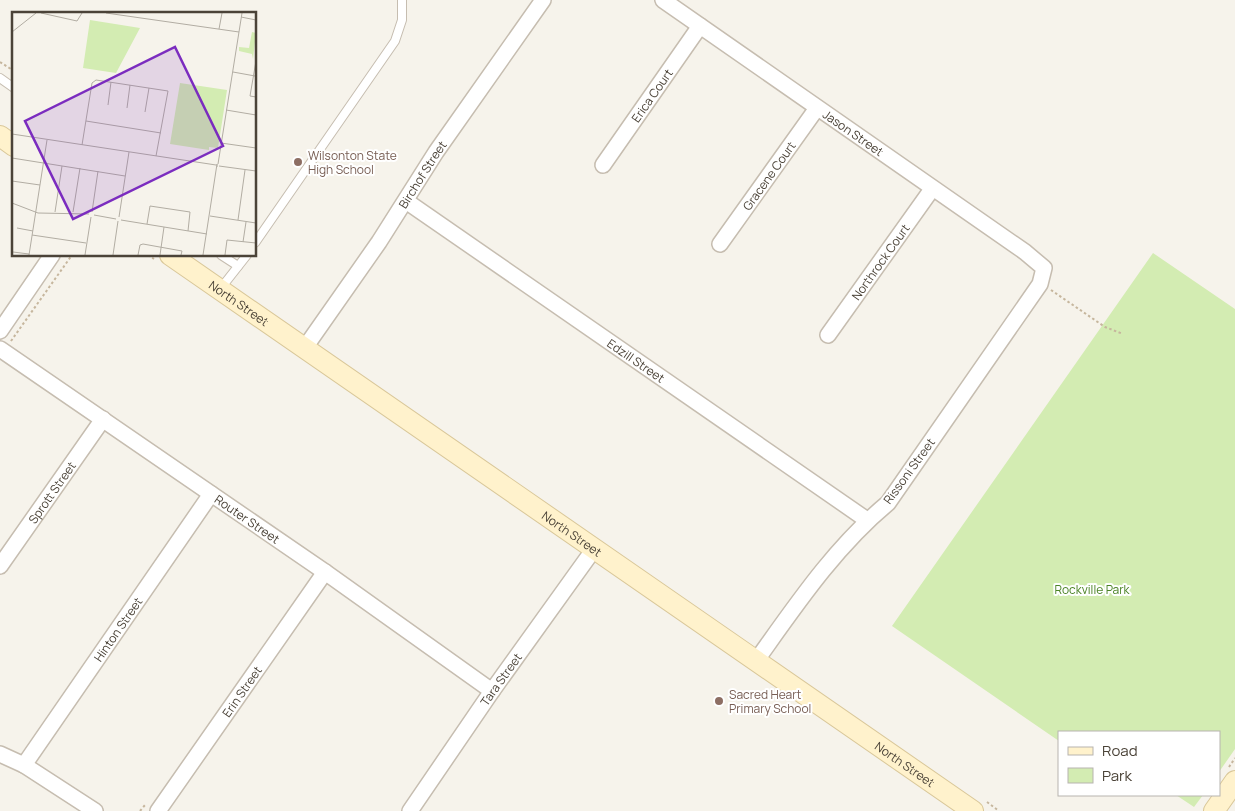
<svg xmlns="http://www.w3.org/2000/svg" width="1235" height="811" font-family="Manrope,sans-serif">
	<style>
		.green { fill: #d3ecb2 }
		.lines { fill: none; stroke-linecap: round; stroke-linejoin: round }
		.lane-casing { stroke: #c6bdb0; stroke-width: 10 }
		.street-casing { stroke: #c6bdb0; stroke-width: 18 }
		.secondary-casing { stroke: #d9c799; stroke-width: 22 }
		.path { stroke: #c6b69d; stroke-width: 2; stroke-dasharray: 2.5 2.5; stroke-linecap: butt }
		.lane { stroke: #fff; stroke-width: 8 }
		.street { stroke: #fff; stroke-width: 15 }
		.secondary { stroke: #fff2cc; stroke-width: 20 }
		.education-dot { fill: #8d6e63; stroke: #fff; stroke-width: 2 }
		.labels { text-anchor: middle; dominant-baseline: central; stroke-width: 4; stroke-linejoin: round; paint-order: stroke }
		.street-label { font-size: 12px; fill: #4b4338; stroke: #fff }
		.education-label { font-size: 12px; fill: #785e54; stroke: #fff; text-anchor: start }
		.park-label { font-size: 12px; fill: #4b8326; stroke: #fff }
		.inset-road { fill: none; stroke: #b2ada3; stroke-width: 1 }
		.view { fill: #7b2cbf; fill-opacity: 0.15; stroke: #7b2cbf; stroke-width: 2.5 }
		.inset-edge { fill: none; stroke: #4b4338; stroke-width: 2.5 }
	</style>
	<rect width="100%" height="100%" fill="#f6f3eb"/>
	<!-- green -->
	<g class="green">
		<path d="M1153,253l82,56v440l-16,23v-40h-160v9l-167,-115z"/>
		<path d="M1176,795h27l-9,12z"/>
	</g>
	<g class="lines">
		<defs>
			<g id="lane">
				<path d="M0,78l14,10"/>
				<path d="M255,243l140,-202 7,-21v-20"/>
				<path d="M221,255l17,11"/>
				<path d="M221,288l26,-33"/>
			</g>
			<g id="street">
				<path id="s1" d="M663,0l362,252 19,16 -4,16 -152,219c-53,44 -92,102 -132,158"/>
				<path id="s2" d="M603,165l97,-139"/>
				<path id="s3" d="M406,201l461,319"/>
				<path id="s4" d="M720,244l97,-136"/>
				<path d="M0,331l52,-76"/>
				<path id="s5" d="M828,335l104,-146"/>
				<path id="s6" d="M0,349l325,223 167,119"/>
				<path id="s7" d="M304,349l75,-107 57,-90 107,-152"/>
				<path id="s8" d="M0,566l103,-147"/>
				<path d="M0,754l24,11 71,46"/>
				<path id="s9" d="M24,765l187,-271"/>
				<path id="s10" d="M158,811l167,-239"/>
				<path id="s11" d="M410,811l82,-120 102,-142"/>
			</g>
			<g id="secondary">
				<path d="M0,136l14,10"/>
				<path id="s12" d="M170,255l803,556"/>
				<path d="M1214,811l21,-30"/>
			</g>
		</defs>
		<!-- lane casing -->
		<use href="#lane" class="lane-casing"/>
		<!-- street casing -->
		<use href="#street" class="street-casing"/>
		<!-- secondary casing -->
		<use href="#secondary" class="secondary-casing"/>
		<!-- path -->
		<g class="path">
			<path d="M0,62l14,9"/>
			<path d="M148,255l6,4"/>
			<path d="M1051,290l54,37 18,7"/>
			<path d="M11,341l61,-86"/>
			<path d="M1229,767l6,-9"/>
			<path d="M987,802l12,9"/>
			<path d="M140,811l5,-6"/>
		</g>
		<!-- lane -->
		<use href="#lane" class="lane"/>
		<!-- street -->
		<use href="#street" class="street"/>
		<!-- secondary -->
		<use href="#secondary" class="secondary"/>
	</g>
	<!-- markers -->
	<g class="education-dot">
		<circle cx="298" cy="162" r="5"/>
		<circle cx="719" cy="701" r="5"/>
	</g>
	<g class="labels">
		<!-- street labels -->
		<g class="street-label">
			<text stroke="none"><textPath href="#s2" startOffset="85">Erica Court</textPath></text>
			<text stroke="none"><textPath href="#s1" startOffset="232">Jason Street</textPath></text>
			<text stroke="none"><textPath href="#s7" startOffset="211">Birchof Street</textPath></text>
			<text stroke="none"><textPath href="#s4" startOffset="84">Gracene Court</textPath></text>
			<text stroke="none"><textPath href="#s5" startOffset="90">Northrock Court</textPath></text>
			<text stroke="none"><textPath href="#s12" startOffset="84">North Street</textPath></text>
			<text stroke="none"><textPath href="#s3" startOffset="280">Edzill Street</textPath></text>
			<text transform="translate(909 471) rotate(-54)">Rissoni Street</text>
			<text stroke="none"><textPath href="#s8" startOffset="90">Sprott Street</textPath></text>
			<text stroke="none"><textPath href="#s6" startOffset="300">Router Street</textPath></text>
			<text stroke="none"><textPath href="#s12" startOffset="489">North Street</textPath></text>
			<text stroke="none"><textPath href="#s9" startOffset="165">Hinton Street</textPath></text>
			<text stroke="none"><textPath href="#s11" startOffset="160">Tara Street</textPath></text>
			<text stroke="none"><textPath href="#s10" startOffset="146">Erin Street</textPath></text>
			<text stroke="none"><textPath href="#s12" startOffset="894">North Street</textPath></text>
		</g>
		<!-- education labels -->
		<g class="education-label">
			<text x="308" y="155">Wilsonton State<tspan x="308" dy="14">High School</tspan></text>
			<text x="729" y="694">Sacred Heart<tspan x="729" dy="14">Primary School</tspan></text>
		</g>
		<!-- park labels -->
		<g class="park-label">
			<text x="1092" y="589">Rockville Park</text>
		</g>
	</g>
	<!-- overview -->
	<g transform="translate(12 12)">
		<rect width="244" height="244" fill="#f6f3eb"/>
		<path d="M78,8l50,8 -24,45 -33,-5zM240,20l4,1 -3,26 -1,-5 -13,-3v-4l10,1zM168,71l47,7 -9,58 -9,-1v3l-39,-6z" fill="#d3ecb2"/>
		<path class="inset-road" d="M29,1l36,8 5,-8M94,1l133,19M229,5l15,3M207,17l3,-16M0,20l24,-19M244,49l-6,35 6,1M221,60l22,4M96,93l3,-23M115,96l3,-23M214,98l30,5M133,100l4,-24M74,109l75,12M0,122l204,31M209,131l35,5M70,133l10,-62 4,-3 72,11 -12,65M0,146l113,18M206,152l24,-151M207,154l37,5M0,169l28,4M0,191l26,10 51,1M43,200l7,-46M61,200l7,-44M80,200l6,-41M82,203l22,4M198,204l46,7M107,205l10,-65M109,208l86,14M226,208l7,-50M135,212l3,-18 40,6 -2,19M5,216l16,3M20,223l54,8M231,230l3,-20M1,240l16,2M17,243l18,-115M73,243l6,-38M101,243l5,-34M126,243l2,-10 3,-1 39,7 -1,4M148,243l4,-28M191,243l14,-91v3M213,243l2,-15 29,3"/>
		<path class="view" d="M163,35l48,99 -150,73 -48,-98z"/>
		<rect width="244" height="244" class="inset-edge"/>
	</g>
	<!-- legend -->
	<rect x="1058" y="731" width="162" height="65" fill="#ffffff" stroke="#b7b4af"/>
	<rect x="1068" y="747" width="25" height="8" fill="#fff2cc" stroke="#b7b4af"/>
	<text x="1102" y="756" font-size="15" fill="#4b4338">Road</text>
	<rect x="1068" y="768" width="25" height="15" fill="#d3ecb2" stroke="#b7b4af"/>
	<text x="1102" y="781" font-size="15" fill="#4b4338">Park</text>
</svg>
